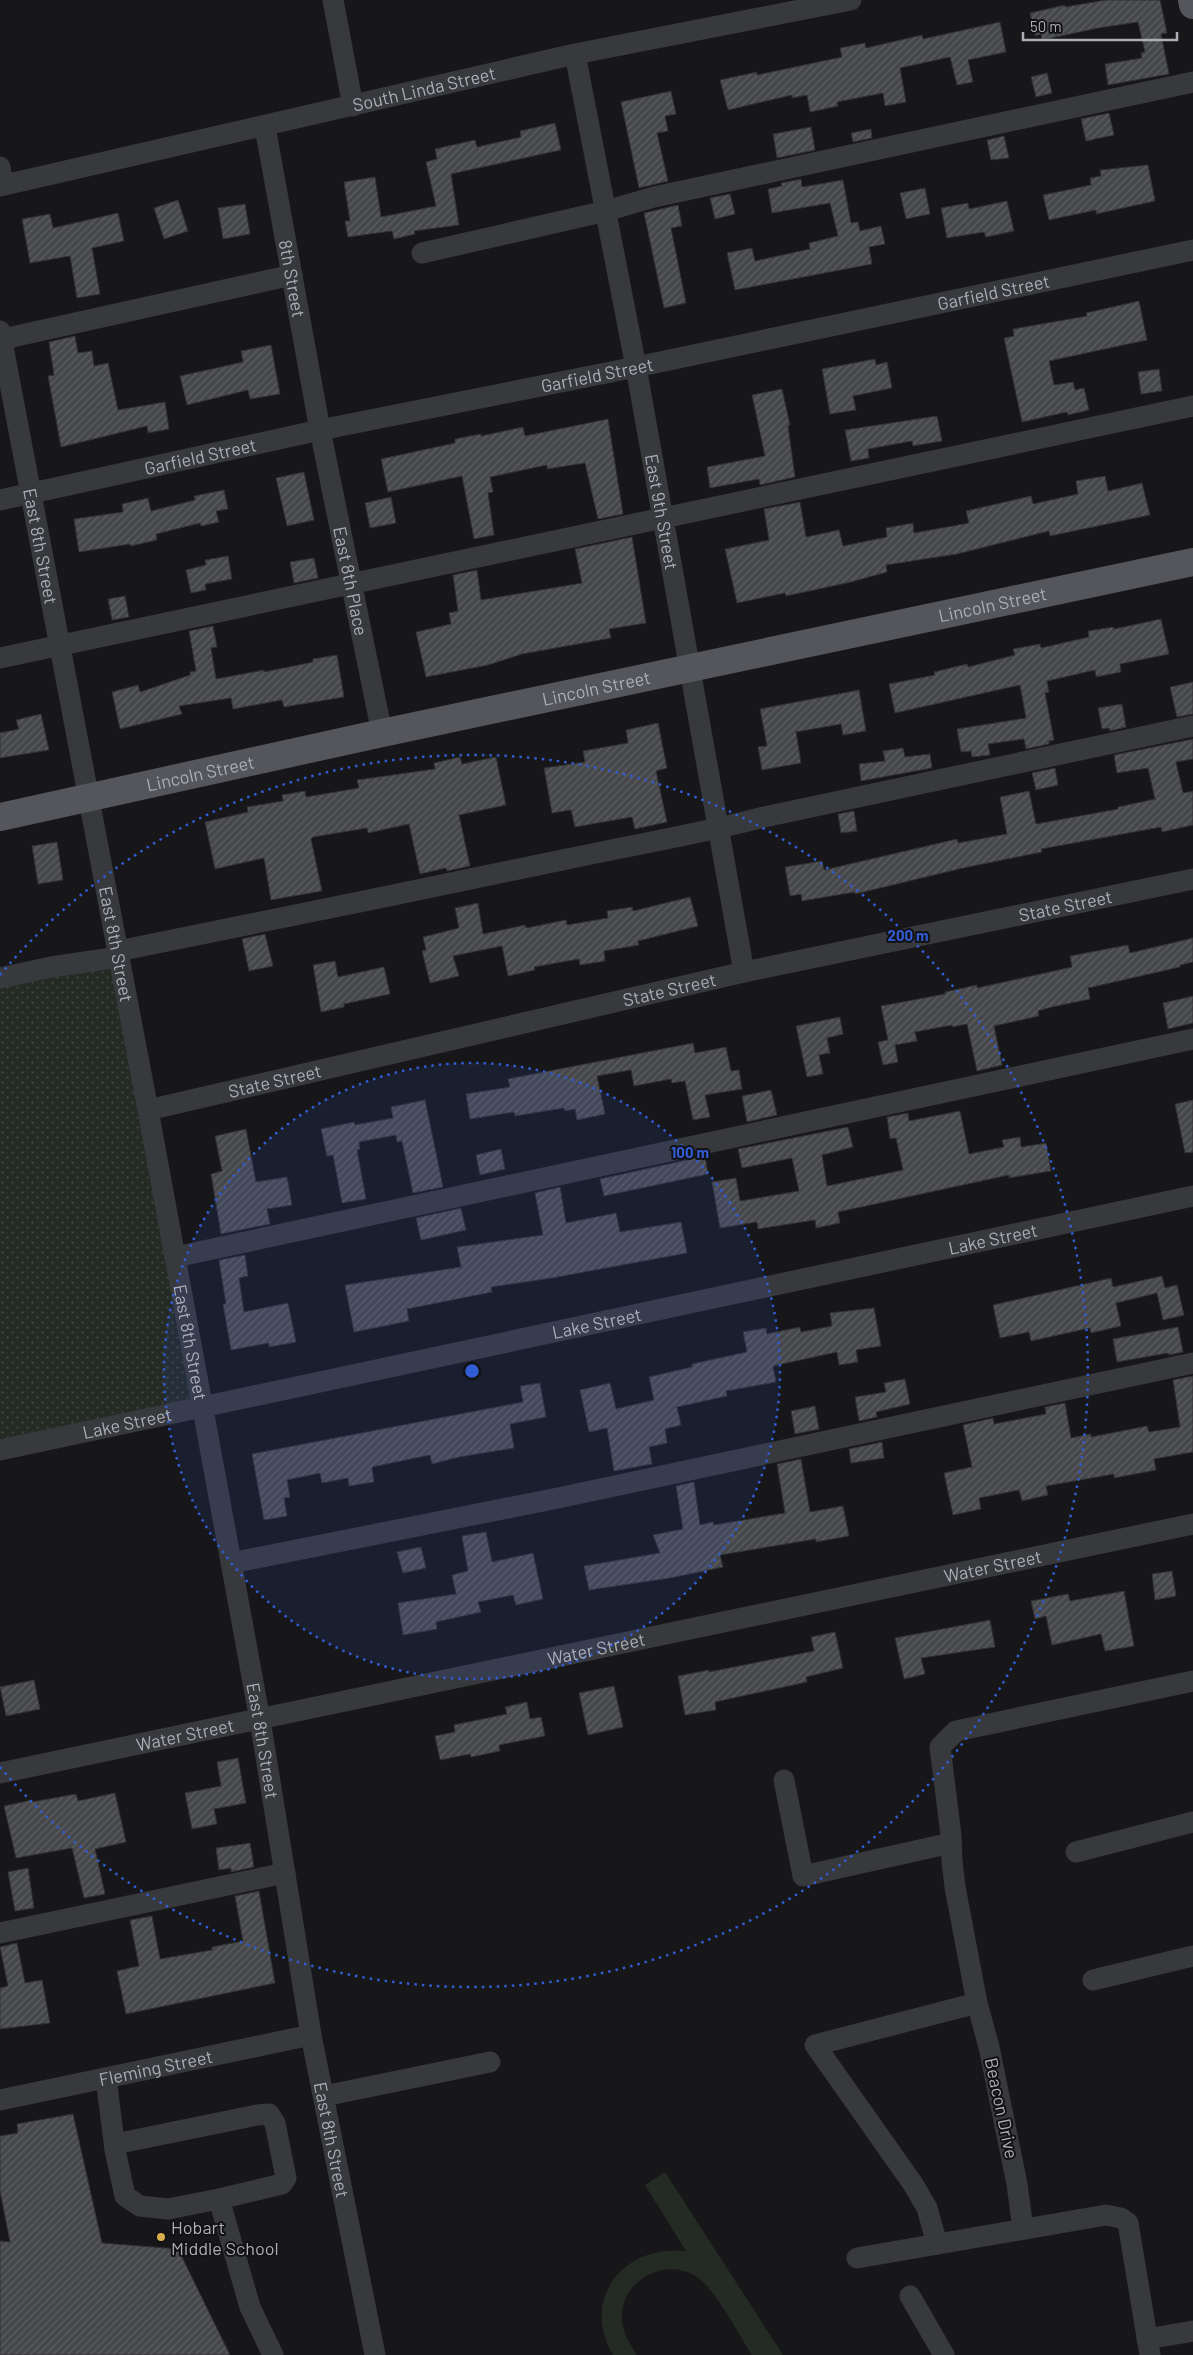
<svg xmlns="http://www.w3.org/2000/svg" width="1193" height="2355" font-family="Barlow,sans-serif">
	<style>
		.grass { fill: #242a24 }
		.park { fill: url(#park-dots) }
		.building { fill: url(#building-hatch); stroke: #313134 }
		.lines { fill: none; stroke-linecap: round; stroke-linejoin: round }
		.minor { stroke: #38393d; stroke-width: 21 }
		.major { stroke: #55565c; stroke-width: 28 }
		.ring { fill: none; stroke: #325cd3; stroke-width: 2.5; stroke-dasharray: 2.5 5 }
		.poi-dot { fill: #dbae4c; stroke: #121214; stroke-width: 2 }
		.labels { text-anchor: middle; dominant-baseline: central; stroke-width: 4; stroke-linejoin: round; paint-order: stroke }
		.street-label { font-size: 18px; fill: #abaeb7; stroke: #121214 }
		.poi-label { font-size: 18px; fill: #abaeb7; stroke: #121214; text-anchor: start }
		.centre { fill: #325cd3; stroke: #121214; stroke-width: 2.5 }
		.ring-label { font-size: 15px; text-anchor: middle; font-weight: bold; fill: #325cd3; stroke: #121214; stroke-width: 4; stroke-linejoin: round; paint-order: stroke }
	</style>
	<defs>
		<pattern id="park-dots" width="8" height="8" patternUnits="userSpaceOnUse" patternTransform="scale(1.25)"><rect width="8" height="8" fill="#242a24"/><path d="M2 2h.1M6 6h.1" fill="none" stroke="#414642" stroke-width="1.8" stroke-linecap="round"/></pattern>
		<pattern id="building-hatch" width="6" height="6" patternUnits="userSpaceOnUse" patternTransform="scale(1.25)"><rect width="6" height="6" fill="#46474b"/><path d="M-1 1l2-2M0 6l6-6M5 7l2-2" fill="none" stroke="#5e5f63"/></pattern>
	</defs>
	<rect width="100%" height="100%" fill="#171719"/>
	<!-- grass -->
	<path class="grass" d="M665,2172l118,183h-31c-14,-21 -37,-68 -58,-80 -33,-18 -75,8 -72,45 1,14 8,24 15,35h-24c-33,-57 11,-111 73,-104l-41,-66z"/>
	<!-- park -->
	<path class="park" d="M114,962l82,439 -196,42v-458z"/>
	<!-- building -->
	<g class="building">
		<path d="M1106,0h54l7,33 -6,1 8,40 -61,11 -3,-21 37,-6 -1,-5 4,-1 -7,-30 -40,6 -56,12 -1,-6 -6,2 -5,-23 35,-8v2z"/>
		<path d="M1000,22l6,30 -38,8 5,22 -16,3 -7,-28 -50,11 6,34 -21,4 -2,-13 -46,9 1,4 -28,6 -3,-17 -15,3v-3l-64,15 -8,-30 37,-8v3l85,-18 -2,-9 25,-5 1,5 56,-13 1,4z"/>
		<path d="M1047,73l5,20 -16,4 -5,-20z"/>
		<path d="M671,91l5,23 -11,2 3,15 -11,2 11,48 -29,7 -18,-86z"/>
		<path d="M1109,113l5,22 -28,6 -5,-22z"/>
		<path d="M555,123l6,27 -110,24 8,51 -45,6 1,3 -21,5 -2,-8 -44,6 -3,-16h5l-6,-39 31,-5 6,40 55,-11 -10,-44 11,-3 -2,-10 40,-9 2,7 44,-10 -1,-6z"/>
		<path d="M811,127l4,23 -38,8 -4,-24z"/>
		<path d="M871,129l1,9 -19,4 -2,-9z"/>
		<path d="M1004,136l5,22 -18,2 -4,-20z"/>
		<path d="M1148,165l7,36 -59,13v-4l-47,10 -6,-25 48,-10 -1,-7 11,-2 -1,-6z"/>
		<path d="M801,179l1,8 41,-7 8,43 7,-1 2,9 21,-5 4,18 -16,3 3,17 -137,26 -8,-37 25,-5 3,13 55,-12 -1,-6 29,-7 -8,-33 -58,10 -4,-24 14,-3 -1,-3z"/>
		<path d="M925,188l5,26 -24,5 -6,-26z"/>
		<path d="M730,194l5,20 -20,5 -5,-21z"/>
		<path d="M178,200l10,31 -24,8 -10,-31z"/>
		<path d="M1007,201l7,30 -28,6 -2,-5 -37,6 -6,-30 27,-5 1,6z"/>
		<path d="M245,204l5,30 -27,5 -5,-31z"/>
		<path d="M678,205l4,21 -11,2 15,75 -22,5 -20,-95z"/>
		<path d="M118,213l6,28 -32,7 8,46 -23,4 -7,-42 -40,7 -8,-44 28,-5 3,14z"/>
		<path d="M1139,301l8,39 -98,21 5,24 19,-3 2,8 9,-2 5,22 -21,5 -1,-3 -45,10 -18,-84 10,-2 -1,-7 74,-13 -1,-3z"/>
		<path d="M75,336l3,17 14,-2 2,15 14,-3 10,47 47,-8 4,27 -21,4 -1,-7 -86,21 -13,-71 6,-1 -5,-33z"/>
		<path d="M271,345l9,49 -30,5 -2,-9 -61,15 -7,-29 63,-14 -2,-11z"/>
		<path d="M875,359l1,6 11,-3 5,26 -39,8 3,14 -26,4 -8,-45z"/>
		<path d="M1159,369l3,22 -21,3 -3,-22z"/>
		<path d="M782,389l8,36 -2,1 7,51 -35,8 -1,-6 -49,9 -3,-21 58,-11 -13,-61z"/>
		<path d="M937,416l5,25 -29,5 -1,-5 -44,8 1,9 -18,3 -6,-31z"/>
		<path d="M608,419l15,95 -25,5 -13,-56 -38,6v-4l-57,12 3,15 -5,1 6,42 -20,4 -12,-63 -74,16 -7,-33 74,-16v-4l26,-5v2l42,-9 2,9z"/>
		<path d="M304,472l10,48 -27,6 -11,-48z"/>
		<path d="M1105,476l3,15 34,-8 8,32 -100,21 -1,-5 -92,23 -71,11 1,7 -36,10 -65,14 -1,-3 -48,10 -12,-54 44,-9 -5,-31 36,-7 6,35 33,-7 4,16 44,-9 -1,-9 27,-5 1,10 55,-10 -3,-12 65,-15 2,8 45,-10 -2,-13z"/>
		<path d="M224,490l4,19 -12,2 3,11 -18,4 -1,-3 -44,11 1,6 -26,6 -1,-2 -51,8 -5,-33 49,-7 -1,-8 26,-6 3,13 44,-11 -1,-4z"/>
		<path d="M391,497l5,26 -26,5 -5,-25z"/>
		<path d="M632,537l14,86 -37,6 2,9 -89,16 -34,11 -62,12 -10,-45 35,-8 -2,-11 9,-2 -5,-36 24,-5 4,30 101,-17 -7,-34z"/>
		<path d="M228,556l4,23 -27,5 1,6 -15,3 -5,-23 20,-5 -1,-5z"/>
		<path d="M314,558l4,20 -24,5 -4,-21z"/>
		<path d="M125,596l4,21 -17,3 -4,-21z"/>
		<path d="M1161,619l8,35 -49,10 1,8 -25,5 -1,-7 -48,11 2,11 -4,1 9,47 -5,1v3l-23,5 -2,-10 -36,5 2,11 -18,2 -1,-6 -10,1 -4,-23 69,-11 -6,-33 -125,28 -6,-29 46,-9 -1,-3 33,-8 1,3 47,-12 -2,-6 27,-5 1,4 48,-11 -1,-6 25,-4 1,2z"/>
		<path d="M213,626l4,21 -6,1 5,31 48,-9v2l49,-10v-3l24,-4 7,42 -60,10 -2,-7 -49,9 -2,-11 -52,8 3,8 -62,15 -8,-37 26,-7 2,7 50,-17v-3l6,-1 -7,-40z"/>
		<path d="M1193,682v32l-16,3 -7,-30z"/>
		<path d="M859,690l7,41 -23,4 -2,-11 -45,8 5,31 -39,7 -4,-23 9,-1 -7,-37z"/>
		<path d="M1122,704l4,23 -16,4 -1,-3 -7,1 -4,-21z"/>
		<path d="M41,714l8,36 -49,8v-25l19,-4 -3,-9z"/>
		<path d="M658,723l9,45 -11,3 11,51 -32,7 -3,-12 -57,10 -4,-17 -19,3 -8,-45 41,-6 -2,-11 45,-8 -2,-13z"/>
		<path d="M1193,739v20l-17,3 7,31 10,-2v34l-31,7 -1,-5 -120,22 1,3 -79,16 -108,26v-2l-53,9 -1,-7 -11,2 -5,-29 37,-6 2,9 133,-31 1,4 49,-9 -7,-37 29,-6 7,33 82,-15v-2l37,-8 -7,-31 -31,5 -3,-18z"/>
		<path d="M903,748l2,9 25,-3 2,14 -71,13 -2,-17 26,-3 -2,-10z"/>
		<path d="M460,757l2,7 34,-7 10,48 -47,10 11,51 -23,5 -1,-3 -26,6 -11,-50 -41,9 -1,-5 -54,9 -2,2 11,52 -51,9 -7,-42 -49,11 -10,-47 43,-10 -1,-5 36,-6 -1,-6 23,-4 1,6 53,-9 -2,-8 78,-11 -1,-6z"/>
		<path d="M1055,768l3,17 -22,5 -4,-17z"/>
		<path d="M854,811l3,20 -16,2 -3,-19z"/>
		<path d="M57,842l6,38 -25,4 -6,-38z"/>
		<path d="M690,897l8,29 -60,15 1,4 -35,6 1,10 -25,4 -1,-6 -45,8 1,3 -27,6 -6,-30 -49,10 6,20 -29,7 -8,-32 4,-1 -3,-13 36,-9 -4,-20 23,-5 5,31 42,-9 1,3 40,-8 1,5 41,-7 -1,-7 25,-4 1,4z"/>
		<path d="M265,934l8,32 -24,5 -7,-32z"/>
		<path d="M1193,938v24l-13,3v2l-92,21 2,11 -38,8 -14,4 1,5 -45,10 8,39 -25,6 -10,-47 -15,3v-2l-37,7 2,9 -22,4 3,17 -15,3 -5,-23 10,-2 -7,-34 64,-12v-2l32,-7v3l95,-21 -2,-11 58,-11 2,8z"/>
		<path d="M335,961l3,16 46,-10 6,27 -46,10v3l-23,5 -8,-47z"/>
		<path d="M1193,996v27l-25,6 -5,-26z"/>
		<path d="M840,1017l3,17 -16,4 3,15 -11,2 4,19 -16,3 -11,-51z"/>
		<path d="M693,1043l2,10 31,-6 5,24 8,-1 3,19 -37,6 5,22 -17,3 -8,-39 -13,2 -1,-4 -37,7 -3,-16 -34,6 8,38 -28,6 -2,-11 -10,2 -1,-3 -49,8 -1,-4 -44,7 -4,-25 44,-7 -2,-8z"/>
		<path d="M771,1090l6,25 -30,7 -5,-26z"/>
		<path d="M425,1100l18,87 -30,6 -11,-52 -5,1 -1,-7 -37,7 1,7 -3,1 9,49 -24,4 -9,-48 -6,1 -6,-27 33,-7 1,3 38,-7 -2,-11z"/>
		<path d="M1193,1100v52l-8,1 -10,-49z"/>
		<path d="M960,1111l9,43 35,-7 -2,-7 18,-3 1,10 25,-4 5,28 -42,7v-3l-171,37 2,11 -24,5 -1,-8 -57,9 -1,-7 -37,6 -8,-46 24,-4 4,23 59,-10 -7,-33 -50,10 -4,-19 110,-22 5,20 -31,8 5,31 5,-1 71,-15 -7,-32 -6,1 -3,-22 21,-4 1,8z"/>
		<path d="M246,1129l10,53 31,-5 5,28 -25,4 3,15 -49,10 -10,-60 11,-3 -7,-35z"/>
		<path d="M501,1149l4,20 -25,6 -4,-20z"/>
		<path d="M705,1156l3,18 -104,22 -4,-17z"/>
		<path d="M560,1187l6,36 50,-10 4,19 61,-10 6,31 -135,25 -61,9 1,5 -85,17 2,12 -55,11 -9,-47 116,-18 -4,-20 86,-12 -8,-42z"/>
		<path d="M461,1208l5,22 -45,10 -5,-22z"/>
		<path d="M245,1255l3,21 -9,2 5,34 44,-9 8,39 -27,5v-4l-38,7 -8,-46h3l-7,-44z"/>
		<path d="M1162,1276l3,12 12,-3 7,30 -21,5 -6,-27 -41,10 5,23 -30,7 -1,-5 -59,13 -2,-9 -29,6 -7,-33 118,-27 2,9z"/>
		<path d="M874,1308l7,38 -25,4 2,12 -19,3 -2,-13 -64,14 3,16 -50,9 1,5 -50,11 4,18 -16,4 2,14 -18,4 3,17 -38,7 -7,-43 -18,4 -9,-42 30,-7 6,26 38,-9 -5,-23 43,-10v-3l55,-12 -4,-20 23,-4 1,6 33,-7 1,5 31,-6 -2,-13z"/>
		<path d="M1178,1327l5,25 -14,3 -1,-2 -51,9 -4,-23z"/>
		<path d="M1193,1376v76l-39,7 2,11 -42,8v-4l-68,12 2,9 -26,6 -3,-11 -40,8 2,11 -28,6 -9,-42 28,-6 -9,-42 30,-7 1,6 52,-10 -1,-7 20,-4 6,35 20,-4v3l56,-11 2,6 31,-5 -7,-47z"/>
		<path d="M905,1379l5,25 -34,8 1,5 -18,4 -4,-24 31,-5 -2,-9z"/>
		<path d="M540,1383l6,34 -36,7 4,24 -55,9 -27,7 -2,-9 -58,12 2,15 -25,4 -1,-8 -26,5 -2,-10 -33,7 3,17 -6,1 3,18 -23,4 -12,-66 271,-52 -3,-16z"/>
		<path d="M815,1406l4,23 -24,5 -4,-23z"/>
		<path d="M882,1442l2,16 -33,5 -2,-14z"/>
		<path d="M801,1459l9,53 33,-6 6,30 -33,6v-3l-96,16 3,12 -53,11 -81,12 -5,-24 76,-13 -7,-18 30,-6 -7,-43 18,-4 6,43 13,-3 1,3 71,-12 -8,-49z"/>
		<path d="M486,1532l6,30 41,-9 10,46 -27,6 -3,-10 -35,7 3,10 -45,10 1,7 -34,6 -5,-32 58,-9 -4,-19 16,-4 -6,-35z"/>
		<path d="M421,1547l5,21 -23,5 -6,-21z"/>
		<path d="M1172,1571l4,25 -21,4 -3,-26z"/>
		<path d="M1124,1591l10,55 -29,5 -4,-17 -49,11 -6,-29 -11,3 -4,-18 37,-7 2,7z"/>
		<path d="M990,1620l5,27 -74,11 4,16 -21,5 -9,-41z"/>
		<path d="M835,1632l8,36 -37,9 1,5 -92,20 1,8 -31,5 -7,-39 31,-6v2l105,-21 -3,-14z"/>
		<path d="M34,1680l6,29 -34,7 -6,-29z"/>
		<path d="M614,1686l9,41 -35,8 -9,-42z"/>
		<path d="M527,1702l3,17 11,-2 4,19 -46,9 1,6 -29,6 -1,-3 -30,6 -5,-24 20,-4 -1,-7 53,-11 -2,-7z"/>
		<path d="M238,1758l8,45 -32,6 3,15 -25,5 -7,-36 36,-7 -4,-24z"/>
		<path d="M115,1793l11,49 -31,7 10,45 -21,4 -12,-50 -56,10 -12,-52 28,-6v2l44,-8 2,7z"/>
		<path d="M250,1843l4,24 -23,5v-4l-12,2 -3,-22z"/>
		<path d="M28,1868l6,40 -19,3 -7,-39z"/>
		<path d="M259,1891l16,92 -149,31 -9,-43 22,-5 -9,-46 22,-4 8,43 52,-9v-3l31,-6 -8,-45z"/>
		<path d="M17,1943l8,40 17,-3 8,43 -50,6v-41l8,-2 -8,-39z"/>
		<path d="M73,2114l29,129 76,6 52,106h-230v-114l10,1 -10,-51v-55l18,-3 -1,-9z"/>
	</g>
	<g class="lines">
		<!-- minor -->
		<g class="minor">
			<path d="M333,0l20,106"/>
			<path id="s1" d="M575,54l61,313 108,605"/>
			<path id="s2" d="M265,127l55,303 62,303"/>
			<path d="M0,167l3,18"/>
			<path id="s3" d="M0,186l575,-132 276,-54"/>
			<path d="M422,253l184,-42 48,-14 539,-115"/>
			<path id="s4" d="M0,331l148,779 112,610 51,315 64,320"/>
			<path d="M0,344l12,-7 280,-62"/>
			<path id="s5" d="M0,500l320,-70 316,-63 557,-117"/>
			<path d="M0,658l1193,-252"/>
			<path d="M118,951c151,-31 303,-61 454,-93 65,-14 129,-24 192,-41l429,-91"/>
			<path d="M0,978l51,-11 68,-10"/>
			<path id="s6" d="M148,1110l596,-138 449,-93"/>
			<path d="M175,1257l1018,-218"/>
			<path id="s7" d="M0,1450l1193,-254"/>
			<path d="M231,1563l327,-65 635,-135"/>
			<path id="s8" d="M0,1773l1193,-249"/>
			<path d="M784,1780l19,96 148,-33"/>
			<path d="M1076,1852l117,-30"/>
			<path d="M0,1933l285,-60"/>
			<path d="M1093,1980l100,-24"/>
			<path d="M106,2078l9,72 10,46 15,10 28,3 51,-10 31,108 23,48"/>
			<path d="M324,2096l166,-34"/>
			<path id="s9" d="M0,2100l311,-65"/>
			<path d="M115,2144l142,-29 12,-1 6,9 11,55 -4,6 -63,15"/>
			<path d="M1023,2229l-6,-45 -28,-137 -12,-44 -22,-116 -3,-26 -1,-26 -11,-88 16,-16 237,-50"/>
			<path d="M937,2244l-10,-36 -14,-24 -98,-139 162,-42"/>
			<path d="M857,2258l249,-43 15,3 7,5 22,132"/>
			<path d="M910,2296l34,59"/>
			<path d="M1147,2339l46,-8"/>
		</g>
		<!-- major -->
		<g class="major">
			<path d="M1192,0l1,5"/>
			<path id="s10" d="M0,817l382,-84 811,-171"/>
		</g>
	</g>
	<!-- distance rings -->
	<circle cx="472" cy="1371" r="308" fill="#325cd3" fill-opacity=".12"/>
	<g class="ring">
		<circle cx="472" cy="1371" r="308"/>
		<path d="M0 975A616 616 0 1 1 0 1767"/>
	</g>
	<!-- markers -->
	<circle class="poi-dot" cx="161" cy="2237" r="5"/>
	<g class="labels">
		<!-- street labels -->
		<g class="street-label">
			<text stroke="none"><textPath href="#s3" startOffset="435">South Linda Street</textPath></text>
			<text stroke="none"><textPath href="#s2" startOffset="154">8th Street</textPath></text>
			<text stroke="none"><textPath href="#s5" startOffset="1015">Garfield Street</textPath></text>
			<text stroke="none"><textPath href="#s5" startOffset="610">Garfield Street</textPath></text>
			<text stroke="none"><textPath href="#s5" startOffset="205">Garfield Street</textPath></text>
			<text stroke="none"><textPath href="#s1" startOffset="466">East 9th Street</textPath></text>
			<text stroke="none"><textPath href="#s4" startOffset="219">East 8th Street</textPath></text>
			<text stroke="none"><textPath href="#s2" startOffset="462">East 8th Place</textPath></text>
			<text stroke="none"><textPath href="#s10" startOffset="1015">Lincoln Street</textPath></text>
			<text stroke="none"><textPath href="#s10" startOffset="610">Lincoln Street</textPath></text>
			<text stroke="none"><textPath href="#s10" startOffset="205">Lincoln Street</textPath></text>
			<text stroke="none"><textPath href="#s6" startOffset="940">State Street</textPath></text>
			<text stroke="none"><textPath href="#s4" startOffset="624">East 8th Street</textPath></text>
			<text stroke="none"><textPath href="#s6" startOffset="535">State Street</textPath></text>
			<text stroke="none"><textPath href="#s6" startOffset="130">State Street</textPath></text>
			<text stroke="none"><textPath href="#s7" startOffset="1015">Lake Street</textPath></text>
			<text stroke="none"><textPath href="#s7" startOffset="610">Lake Street</textPath></text>
			<text stroke="none"><textPath href="#s4" startOffset="1029">East 8th Street</textPath></text>
			<text stroke="none"><textPath href="#s7" startOffset="130">Lake Street</textPath></text>
			<text stroke="none"><textPath href="#s8" startOffset="1014">Water Street</textPath></text>
			<text stroke="none"><textPath href="#s8" startOffset="609">Water Street</textPath></text>
			<text stroke="none"><textPath href="#s8" startOffset="189">Water Street</textPath></text>
			<text stroke="none"><textPath href="#s4" startOffset="1434">East 8th Street</textPath></text>
			<text stroke="none"><textPath href="#s9" startOffset="159">Fleming Street</textPath></text>
			<text transform="translate(1002 2108) rotate(78)">Beacon Drive</text>
			<text stroke="none"><textPath href="#s4" startOffset="1839">East 8th Street</textPath></text>
		</g>
		<!-- poi labels -->
		<g class="poi-label">
			<text x="171" y="2227">Hobart<tspan x="171" dy="21">Middle School</tspan></text>
		</g>
	</g>
	<circle cx="472" cy="1371" r="8" class="centre"/>
	<g class="ring-label">
		<text x="908" y="941">200 m</text>
		<text x="690" y="1158">100 m</text>
	</g>
	<!-- scale -->
	<path d="M1023 32v8h154v-8" fill="none" stroke="#abaeb7" stroke-width="2.5"/>
	<text x="1030" y="32" font-size="15" fill="#abaeb7" stroke="#121214" stroke-width="4" paint-order="stroke">50 m</text>
</svg>
